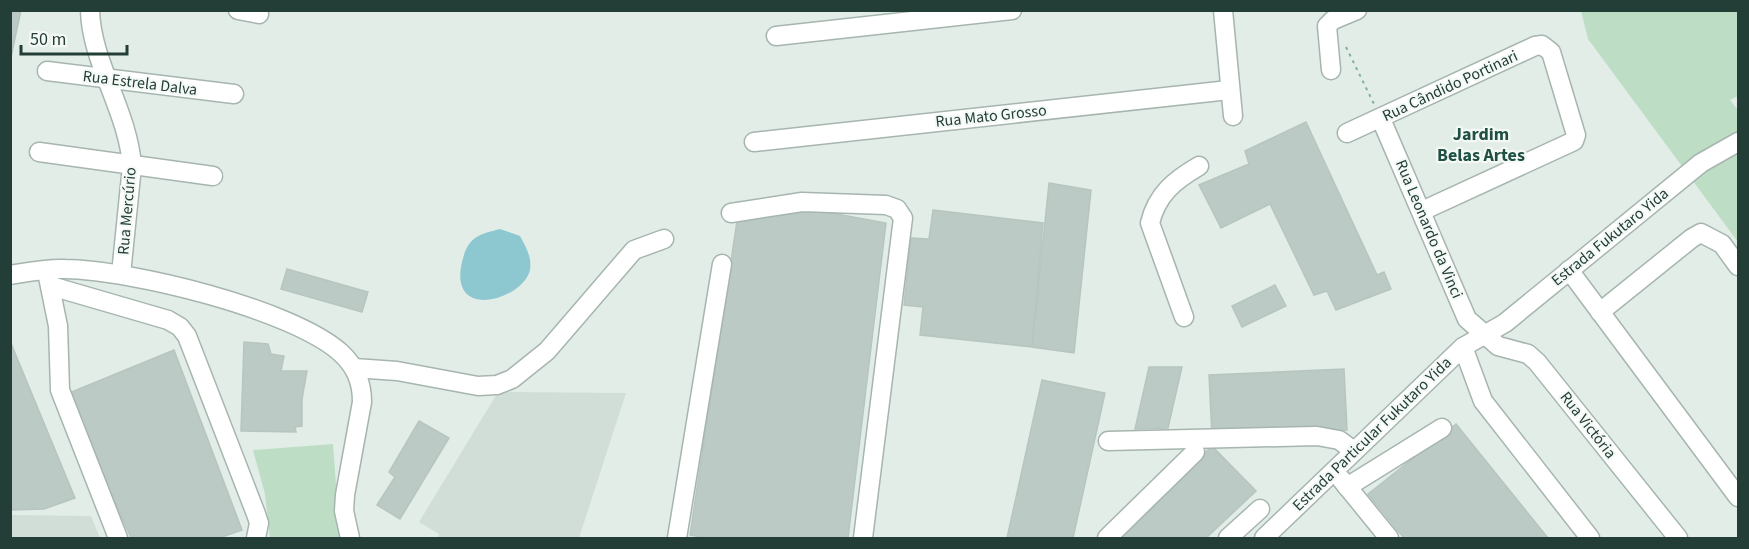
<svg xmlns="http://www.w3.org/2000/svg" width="1749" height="549" font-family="'Source Sans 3',sans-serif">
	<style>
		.built { fill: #d1ddd7 }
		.green { fill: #bdddc5 }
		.water { fill: #8dc7d0 }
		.building { fill: #bbcac4; stroke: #b6c6bf; stroke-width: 1.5 }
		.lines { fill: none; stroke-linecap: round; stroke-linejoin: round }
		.minor-casing { stroke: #a6b5af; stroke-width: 21 }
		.path { stroke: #84b0a1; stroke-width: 2; stroke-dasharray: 3 4.5; stroke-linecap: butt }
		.minor { stroke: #fff; stroke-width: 18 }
		.labels { text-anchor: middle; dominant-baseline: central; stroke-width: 4.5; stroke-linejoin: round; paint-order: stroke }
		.street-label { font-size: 16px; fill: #233e36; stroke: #f4f9f6 }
		.neighbourhood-label { font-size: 18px; font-weight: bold; fill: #1f5043; stroke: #f4f9f6 }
	</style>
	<rect width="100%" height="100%" fill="#e3ede8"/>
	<!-- built -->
	<g class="built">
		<path d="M498,392l128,1 -47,145h-141l1,-4 -20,-12z"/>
		<path d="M11,515l80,1 9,22h-89z"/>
	</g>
	<!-- green -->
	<g class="green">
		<path d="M1581,11h157v85l-8,4 8,10v132l-150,-203z"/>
		<path d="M333,444l7,94h-70l-5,-44 -12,-44z"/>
	</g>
	<!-- water -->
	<path class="water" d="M500,229l20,7c6,11 12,21 10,34 -7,30 -82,52 -68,-8 6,-25 15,-27 38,-33z"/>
	<!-- building -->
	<g class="building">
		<path d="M10,10h11l-11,52z"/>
		<path d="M1306,122l71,153 7,-3 7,17 -55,21 -9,-19 -13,4 -44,-91 -49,24 -22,-43 50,-21 -4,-13z"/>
		<path d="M1049,183l42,7 -17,163 -42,-6z"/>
		<path d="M804,208l82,15 -38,315h-138l-20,-3 47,-314z"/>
		<path d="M933,210l110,13 -11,124 -112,-12 3,-28 -19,-2 7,-67 18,1z"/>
		<path d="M287,269l81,23 -6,20 -81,-23z"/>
		<path d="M1275,285l11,21 -44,21 -10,-21z"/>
		<path d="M10,341l65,157 -31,11 -32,1 -2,-4z"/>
		<path d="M244,342l24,2 3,10 13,2 -3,15h26l-5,28v27l-7,1 1,5 -55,-1z"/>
		<path d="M174,350l68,180 -23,8h-88l-64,-144z"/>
		<path d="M1149,367h33l-14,61 -33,1z"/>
		<path d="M1344,369l3,61 -135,6 -3,-61z"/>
		<path d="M1042,380l63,13 -32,145h-66z"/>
		<path d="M419,421l30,17 -49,81 -23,-14 18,-28 -6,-5z"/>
		<path d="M1456,424l92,114h-144l-36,-44z"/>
		<path d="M1212,446l44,45 -50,47h-90z"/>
	</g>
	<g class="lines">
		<defs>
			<g id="minor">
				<path d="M90,10c1,52 38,101 42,156l-11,108"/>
				<path d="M238,10l21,4"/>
				<path d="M1223,10l10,106"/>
				<path d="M776,36l236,-26"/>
				<path d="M1331,70l-4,-44 6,-6 24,-10"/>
				<path d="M47,71l187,23"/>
				<path d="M1381,119l86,200 31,27 30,8 9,8 141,176"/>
				<path d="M1347,133l188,-87 7,-1 9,7 25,83 -2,6 -152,70"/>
				<path d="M754,142l475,-52"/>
				<path d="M39,152l174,24"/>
				<path d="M731,213l71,-11 84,3 11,4 6,9 -40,320"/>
				<path d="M1569,270l169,227"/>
				<path d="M10,275c18,-3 37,-7 55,-6 66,1 227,40 276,84 15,14 21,29 21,49l-17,93 -1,16 6,27"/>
				<path d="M48,277l10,49 2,64 58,148"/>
				<path d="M51,286l117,34 12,7 7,9 69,178 3,9 -3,15"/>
				<path d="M1600,312l92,-74 9,-5 21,11 16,22"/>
				<path d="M1184,317l-34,-94c7,-29 25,-43 49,-57"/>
				<path d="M1463,347l20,54 107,137"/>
				<path d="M354,368l43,3 81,15 19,-1 15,-6 35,-28 87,-101 30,-11"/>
				<path d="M1108,441l209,-5 22,4 15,11"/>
				<path d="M1341,479l48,59"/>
				<path d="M1347,487l95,-59"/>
				<path d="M677,538l45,-274"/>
				<path d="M1107,538l88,-86"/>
				<path d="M1228,538l32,-29"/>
				<path d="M1264,538l199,-191 42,-24 196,-160 37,-21"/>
			</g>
		</defs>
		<!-- minor casing -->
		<use href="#minor" class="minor-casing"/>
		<!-- path -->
		<path class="path" d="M1346,47l28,57"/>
		<!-- minor -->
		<use href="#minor" class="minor"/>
	</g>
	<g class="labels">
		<!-- street labels -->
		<g class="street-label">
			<text transform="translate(140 83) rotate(7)">Rua Estrela Dalva</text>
			<text transform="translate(1450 86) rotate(-25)">Rua Cândido Portinari</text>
			<text transform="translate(991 116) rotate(-6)">Rua Mato Grosso</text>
			<text transform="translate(127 211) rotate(-85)">Rua Mercúrio</text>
			<text transform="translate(1429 229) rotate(67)">Rua Leonardo da Vinci</text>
			<text transform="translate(1610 237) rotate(-39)">Estrada Fukutaro Yida</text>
			<text transform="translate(1588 425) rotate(52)">Rua Victória</text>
			<text transform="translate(1372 434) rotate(-44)">Estrada Particular Fukutaro Yida</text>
		</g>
		<!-- neighbourhood labels -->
		<g class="neighbourhood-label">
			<text x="1481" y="134">Jardim<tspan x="1481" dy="21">Belas Artes</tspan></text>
		</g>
	</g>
	<!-- border -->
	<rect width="1749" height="549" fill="none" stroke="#233e36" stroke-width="24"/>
	<!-- scale -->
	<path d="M21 45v9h106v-9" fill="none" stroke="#233e36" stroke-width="3"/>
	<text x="30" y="45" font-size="18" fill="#233e36" stroke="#f4f9f6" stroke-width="4.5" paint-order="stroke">50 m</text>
</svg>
